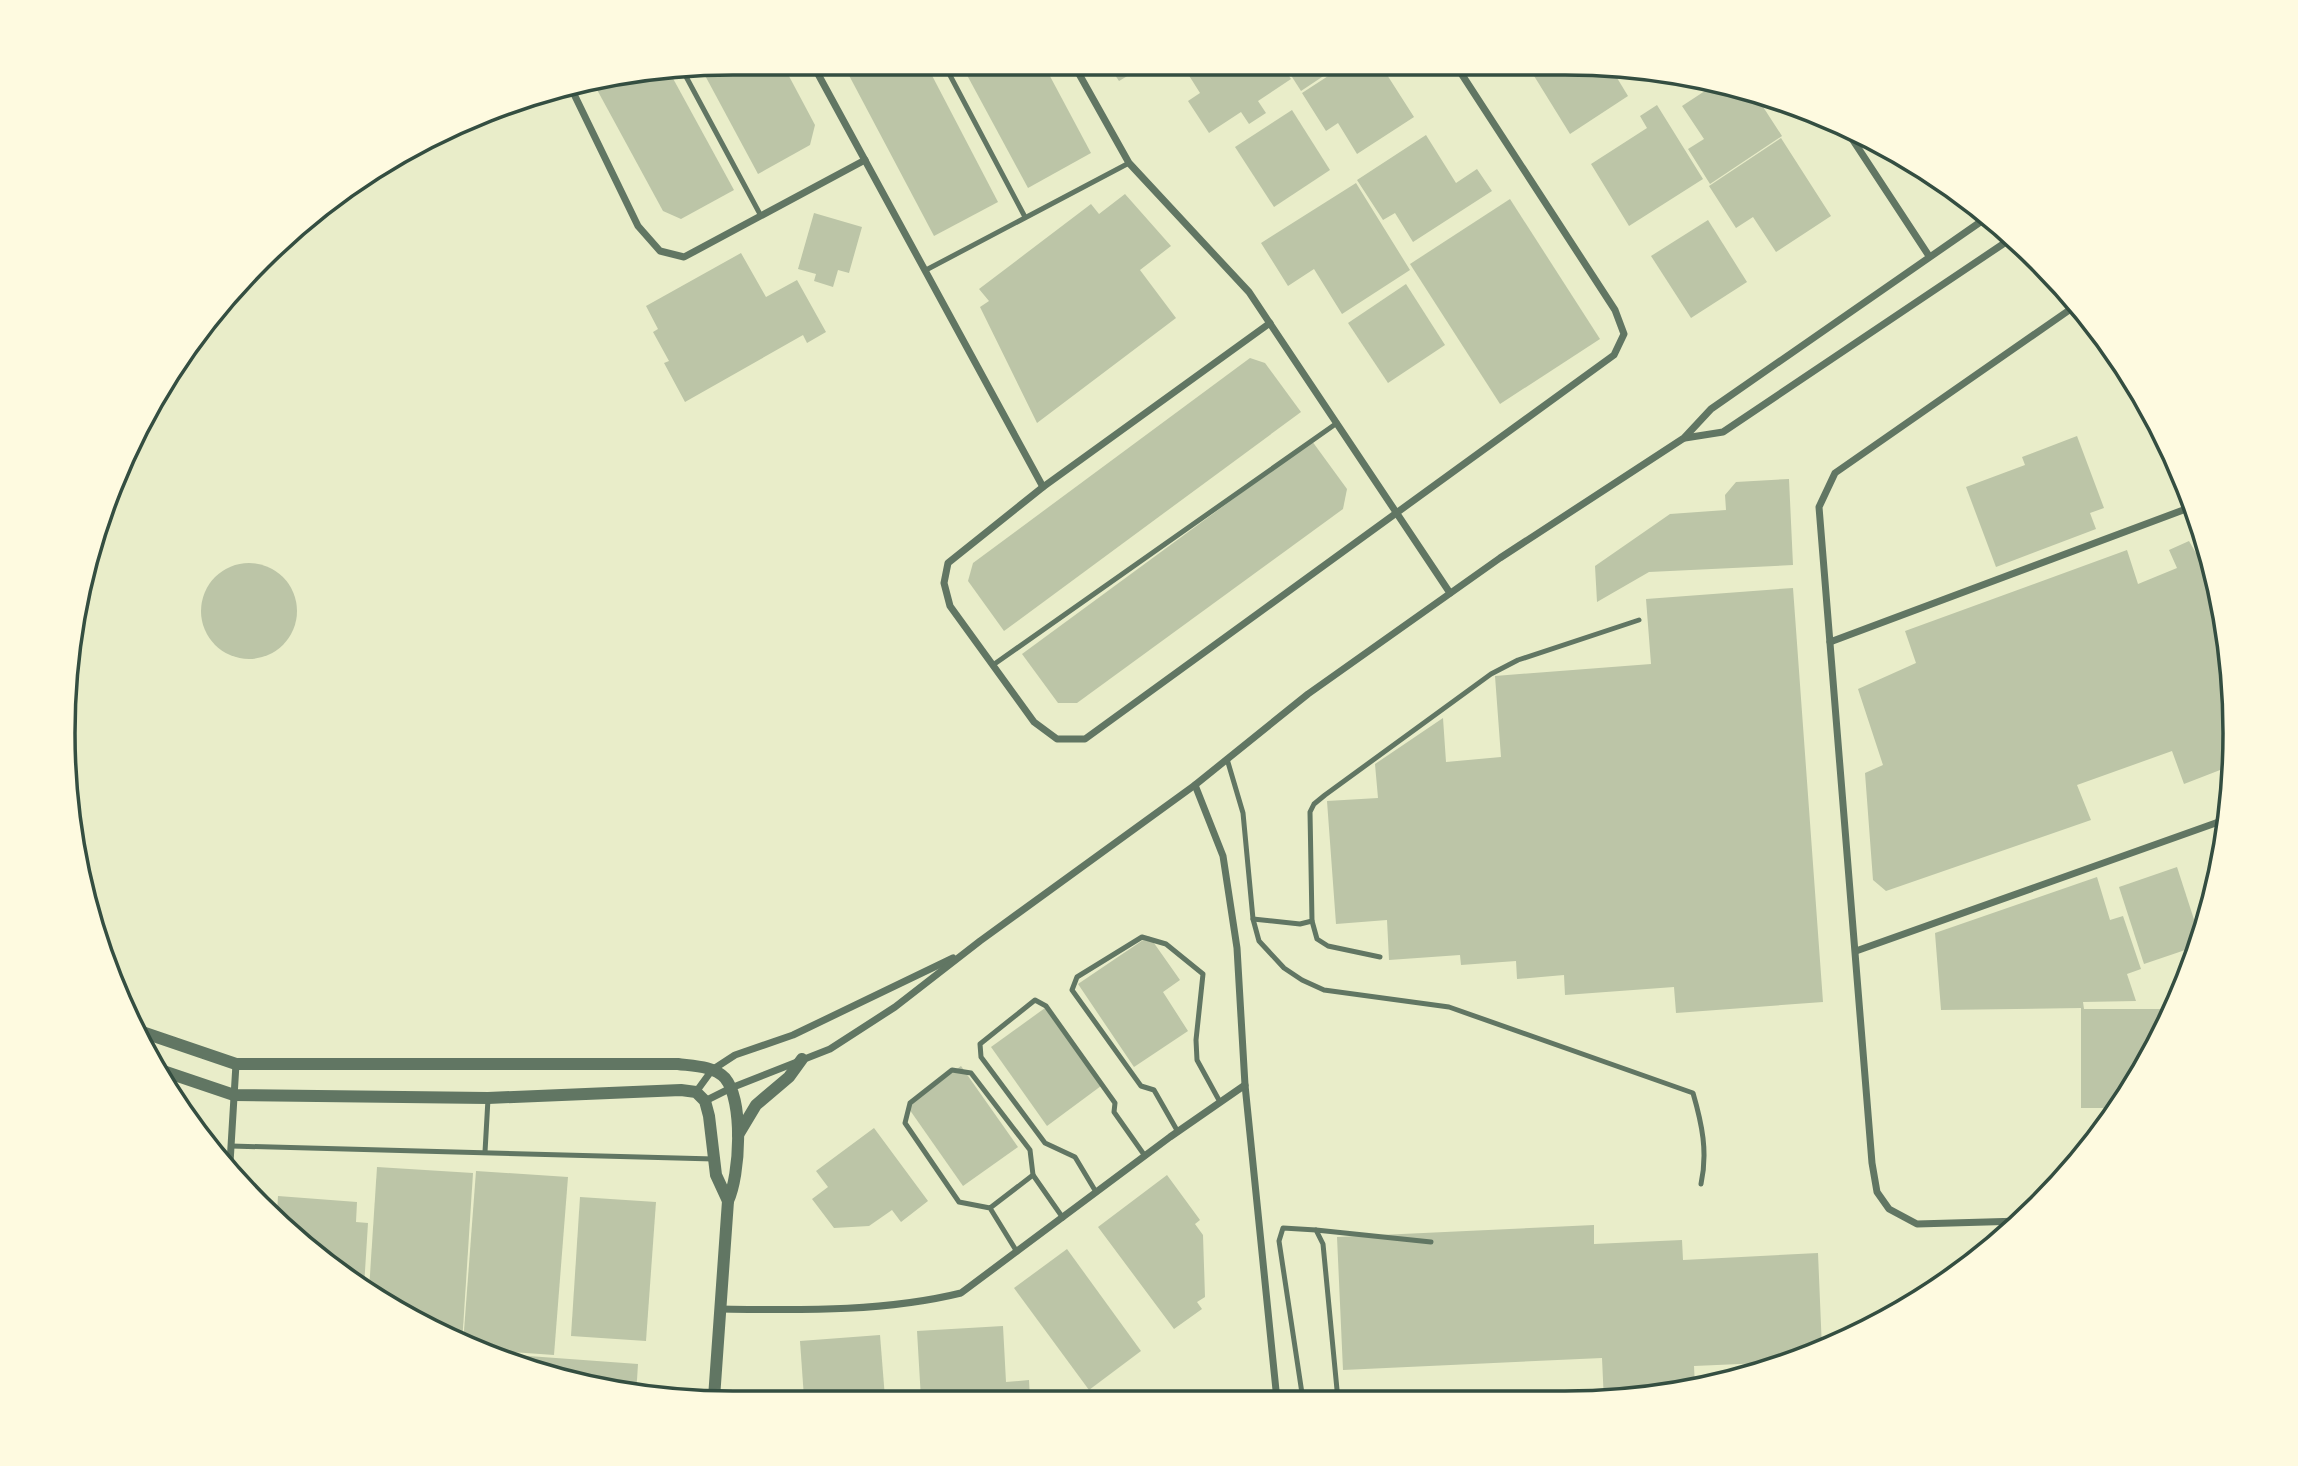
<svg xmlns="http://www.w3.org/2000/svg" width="2298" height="1466" font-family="Cabin,sans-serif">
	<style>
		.building { fill: #bcc5a7 }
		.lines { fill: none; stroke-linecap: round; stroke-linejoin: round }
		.service { stroke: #617663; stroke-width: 5 }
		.minor { stroke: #617663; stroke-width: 7 }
		.tertiary { stroke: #617663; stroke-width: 12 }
		.rim { fill: none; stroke: #344e41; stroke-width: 3.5 }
	</style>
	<rect width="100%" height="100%" fill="#e9edc9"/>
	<!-- building -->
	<g class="building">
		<path d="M733,63h49l33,62 -5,20 -52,29 -57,-106z"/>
		<path d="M843,64h83l72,138 -64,34z"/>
		<path d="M961,64l83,1 47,88 -63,35z"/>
		<path d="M1118,65h3l23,1 -25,15 -8,-12z"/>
		<path d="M1183,66h99l9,13 -33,22 8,12 -17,11 -8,-12 -32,21 -21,-32 12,-8z"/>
		<path d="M1285,66l52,1 -36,24z"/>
		<path d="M1342,67h40l32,50 -57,37 -19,-31 -12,8 -24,-38z"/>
		<path d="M1536,68h75l17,28 -58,38 -39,-63z"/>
		<path d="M670,73l64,117 -53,29 -18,-8 -68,-125z"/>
		<path d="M1714,85l42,11 26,40 -72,48 -22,-35 16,-10 -22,-33z"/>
		<path d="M1657,105l46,74 -74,47 -38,-62 56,-36 -7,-12z"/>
		<path d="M1292,110l38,60 -56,37 -39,-60z"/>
		<path d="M1426,135l30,48 21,-14 15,22 -79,51 -18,-29 -12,7 -26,-40z"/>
		<path d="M1781,138l50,78 -55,36 -23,-35 -17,11 -27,-42z"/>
		<path d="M1356,183l54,87 -68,44 -28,-45 -26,17 -27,-43z"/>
		<path d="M1125,194l46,52 -31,24 36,48 -139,105 -57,-116 9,-6 -10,-12 112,-85 8,10z"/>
		<path d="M1510,199l90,140 -100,65 -90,-140z"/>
		<path d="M814,213l48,14 -13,46 -11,-3 -5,17 -19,-6 2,-7 -18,-5z"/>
		<path d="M1708,220l39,62 -56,36 -40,-62z"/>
		<path d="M741,253l25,44 31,-17 29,52 -19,11 -4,-8 -118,67 -21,-39 5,-2 -16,-29 5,-3 -12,-23z"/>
		<path d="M1406,284l39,61 -57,38 -40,-60z"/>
		<path d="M1250,358l15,5 36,49 -297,219 -36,-50 5,-18z"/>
		<path d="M2077,436l27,72 -14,5 6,16 -100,38 -30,-80 59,-22 -3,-8z"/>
		<path d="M1312,441l35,48 -4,20 -266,194h-19l-36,-49z"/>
		<path d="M1789,479l4,86 -144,7 -52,30 -2,-36 75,-52 56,-4 -1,-15 11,-13z"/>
		<path d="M2189,541l27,47 13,58 4,119 -49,19 -12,-33 -95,34 14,35 -205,71 -13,-11 -8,-107 18,-8 -25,-76 58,-26 -11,-32 222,-81 11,34 39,-16 -8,-18z"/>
		<circle cx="249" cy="611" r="48"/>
		<path d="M1793,588l30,414 -147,11 -2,-26 -109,8 -1,-20 -47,4 -1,-18 -55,4 -1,-10 -71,5 -2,-40 -51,4 -9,-123 51,-3 -3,-34 68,-46 3,44 55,-5 -6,-81 156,-12 -5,-65z"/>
		<path d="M2177,867l23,71 -3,8 -53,18 -25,-77z"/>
		<path d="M2097,877l13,43 13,-4 18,53 -14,5 9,27 -53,1 1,7h90l-8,21 -58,92v-14h-27v-100l-140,2 -6,-77z"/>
		<path d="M1149,936l31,44 -17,12 25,39 -54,36 -56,-83z"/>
		<path d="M1045,1008l56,78 -54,40 -56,-79z"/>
		<path d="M961,1066l57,81 -55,39 -56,-80z"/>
		<path d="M874,1128l54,73 -27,21 -9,-12 -23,16 -35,2 -22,-29 16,-12 -12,-16z"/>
		<path d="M377,1167l96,6 -11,171 -93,-54z"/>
		<path d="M476,1171l92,6 -14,178 -82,-6 -9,-5z"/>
		<path d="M1167,1175l33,45 -5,4 8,11 2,62 -8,5 5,7 -28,20 -76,-102z"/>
		<path d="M278,1196l79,6 -1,20 12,1 -4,64 -39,-23 -48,-51z"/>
		<path d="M580,1197l76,5 -10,139 -75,-5z"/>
		<path d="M1594,1225v19l88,-4 1,20 135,-7 4,96 -35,13 -93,4 1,21 -86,15h-5l-2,-44 -259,12 -6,-133z"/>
		<path d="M1067,1249l74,102 -52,39 -75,-102z"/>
		<path d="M1003,1326l3,56 23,-2 1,19h-109l-4,-68z"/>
		<path d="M880,1335l5,63h-81l-4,-57z"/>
		<path d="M486,1353l152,11 -2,31 -150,-40z"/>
	</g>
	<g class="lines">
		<!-- service -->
		<g class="service">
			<path d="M944,64l81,153"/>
			<path d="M683,71l78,145"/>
			<path d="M926,270l203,-107"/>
			<path d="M993,665l344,-242"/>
			<path d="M1227,759l16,54 10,106 6,22 25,27 18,12 22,10 125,17 244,86c9,31 15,59 8,91"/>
			<path d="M1253,919l47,5 12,-3 -2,-109 4,-8 11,-9 166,-121 27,-14 121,-40"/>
			<path d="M1312,921l5,18 11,7 52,11"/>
			<path d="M1178,1132l-24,-42 -13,-4 -69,-96 5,-13 65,-40 24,7 37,30 -7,66 1,20 23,42"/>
			<path d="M231,1146l483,13"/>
			<path d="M485,1152l3,-53"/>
			<path d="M1033,1175l30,43"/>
			<path d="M1096,1192l-21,-35 -30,-14 -64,-86 -1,-13 55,-44 11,6 69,97 -1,9 31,44"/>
			<path d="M990,1208l43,-33 -3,-25 -59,-77 -19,-3 -42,33 -5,20 54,79 31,6 27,44"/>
			<path d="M1316,1230l115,12"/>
			<path d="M1303,1400l-24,-159 4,-13 33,2 7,14 15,156"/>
		</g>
		<!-- minor -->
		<g class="minor">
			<path d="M812,63l231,424"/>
			<path d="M1074,65l55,98 120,129 201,301"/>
			<path d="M572,90l66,136 22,25 24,6 181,-97"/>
			<path d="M1845,128l84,128"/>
			<path d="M1270,323l-227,164 -95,76 -4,20 6,23 84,116 23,17h28l529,-384 10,-21 -9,-24 -158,-243"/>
			<path d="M2120,363l46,80"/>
			<path d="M1685,438l38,-6 289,-194"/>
			<path d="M1830,642l364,-136"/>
			<path d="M1195,785l28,71 14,92 8,137 32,315"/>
			<path d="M1856,951l371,-132"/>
			<path d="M696,1092l16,-22 23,-15 58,-20 160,-77"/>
			<path d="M705,1101l26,-13 99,-39 65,-42 85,-66 215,-156 113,-91 192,-136 184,-120 27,-29 278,-193"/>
			<path d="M230,1163l6,-99"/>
			<path d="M2021,1221l-104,3 -28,-15 -12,-17 -5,-29 -53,-656 16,-34 243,-169"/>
			<path d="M721,1309c80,1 163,3 240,-16l209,-156 75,-52"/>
		</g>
		<!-- tertiary -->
		<g class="tertiary">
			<path d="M142,1032l94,32h442c15,2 36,2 47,14 19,23 15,97 3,123l-14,197"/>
			<path d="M160,1070l74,25 254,3 193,-8 15,2 9,9 4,15 7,59 12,26"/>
			<path d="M738,1135l18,-30 33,-28 13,-18"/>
		</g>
	</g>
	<!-- crop -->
	<path d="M0 0H2298V1466H0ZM733 75H1565A658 658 0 0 1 2223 733V733A658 658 0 0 1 1565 1391H733A658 658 0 0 1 75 733V733A658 658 0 0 1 733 75Z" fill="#fefae0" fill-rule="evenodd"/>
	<path class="rim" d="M733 75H1565A658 658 0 0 1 2223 733V733A658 658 0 0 1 1565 1391H733A658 658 0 0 1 75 733V733A658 658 0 0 1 733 75Z"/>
</svg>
